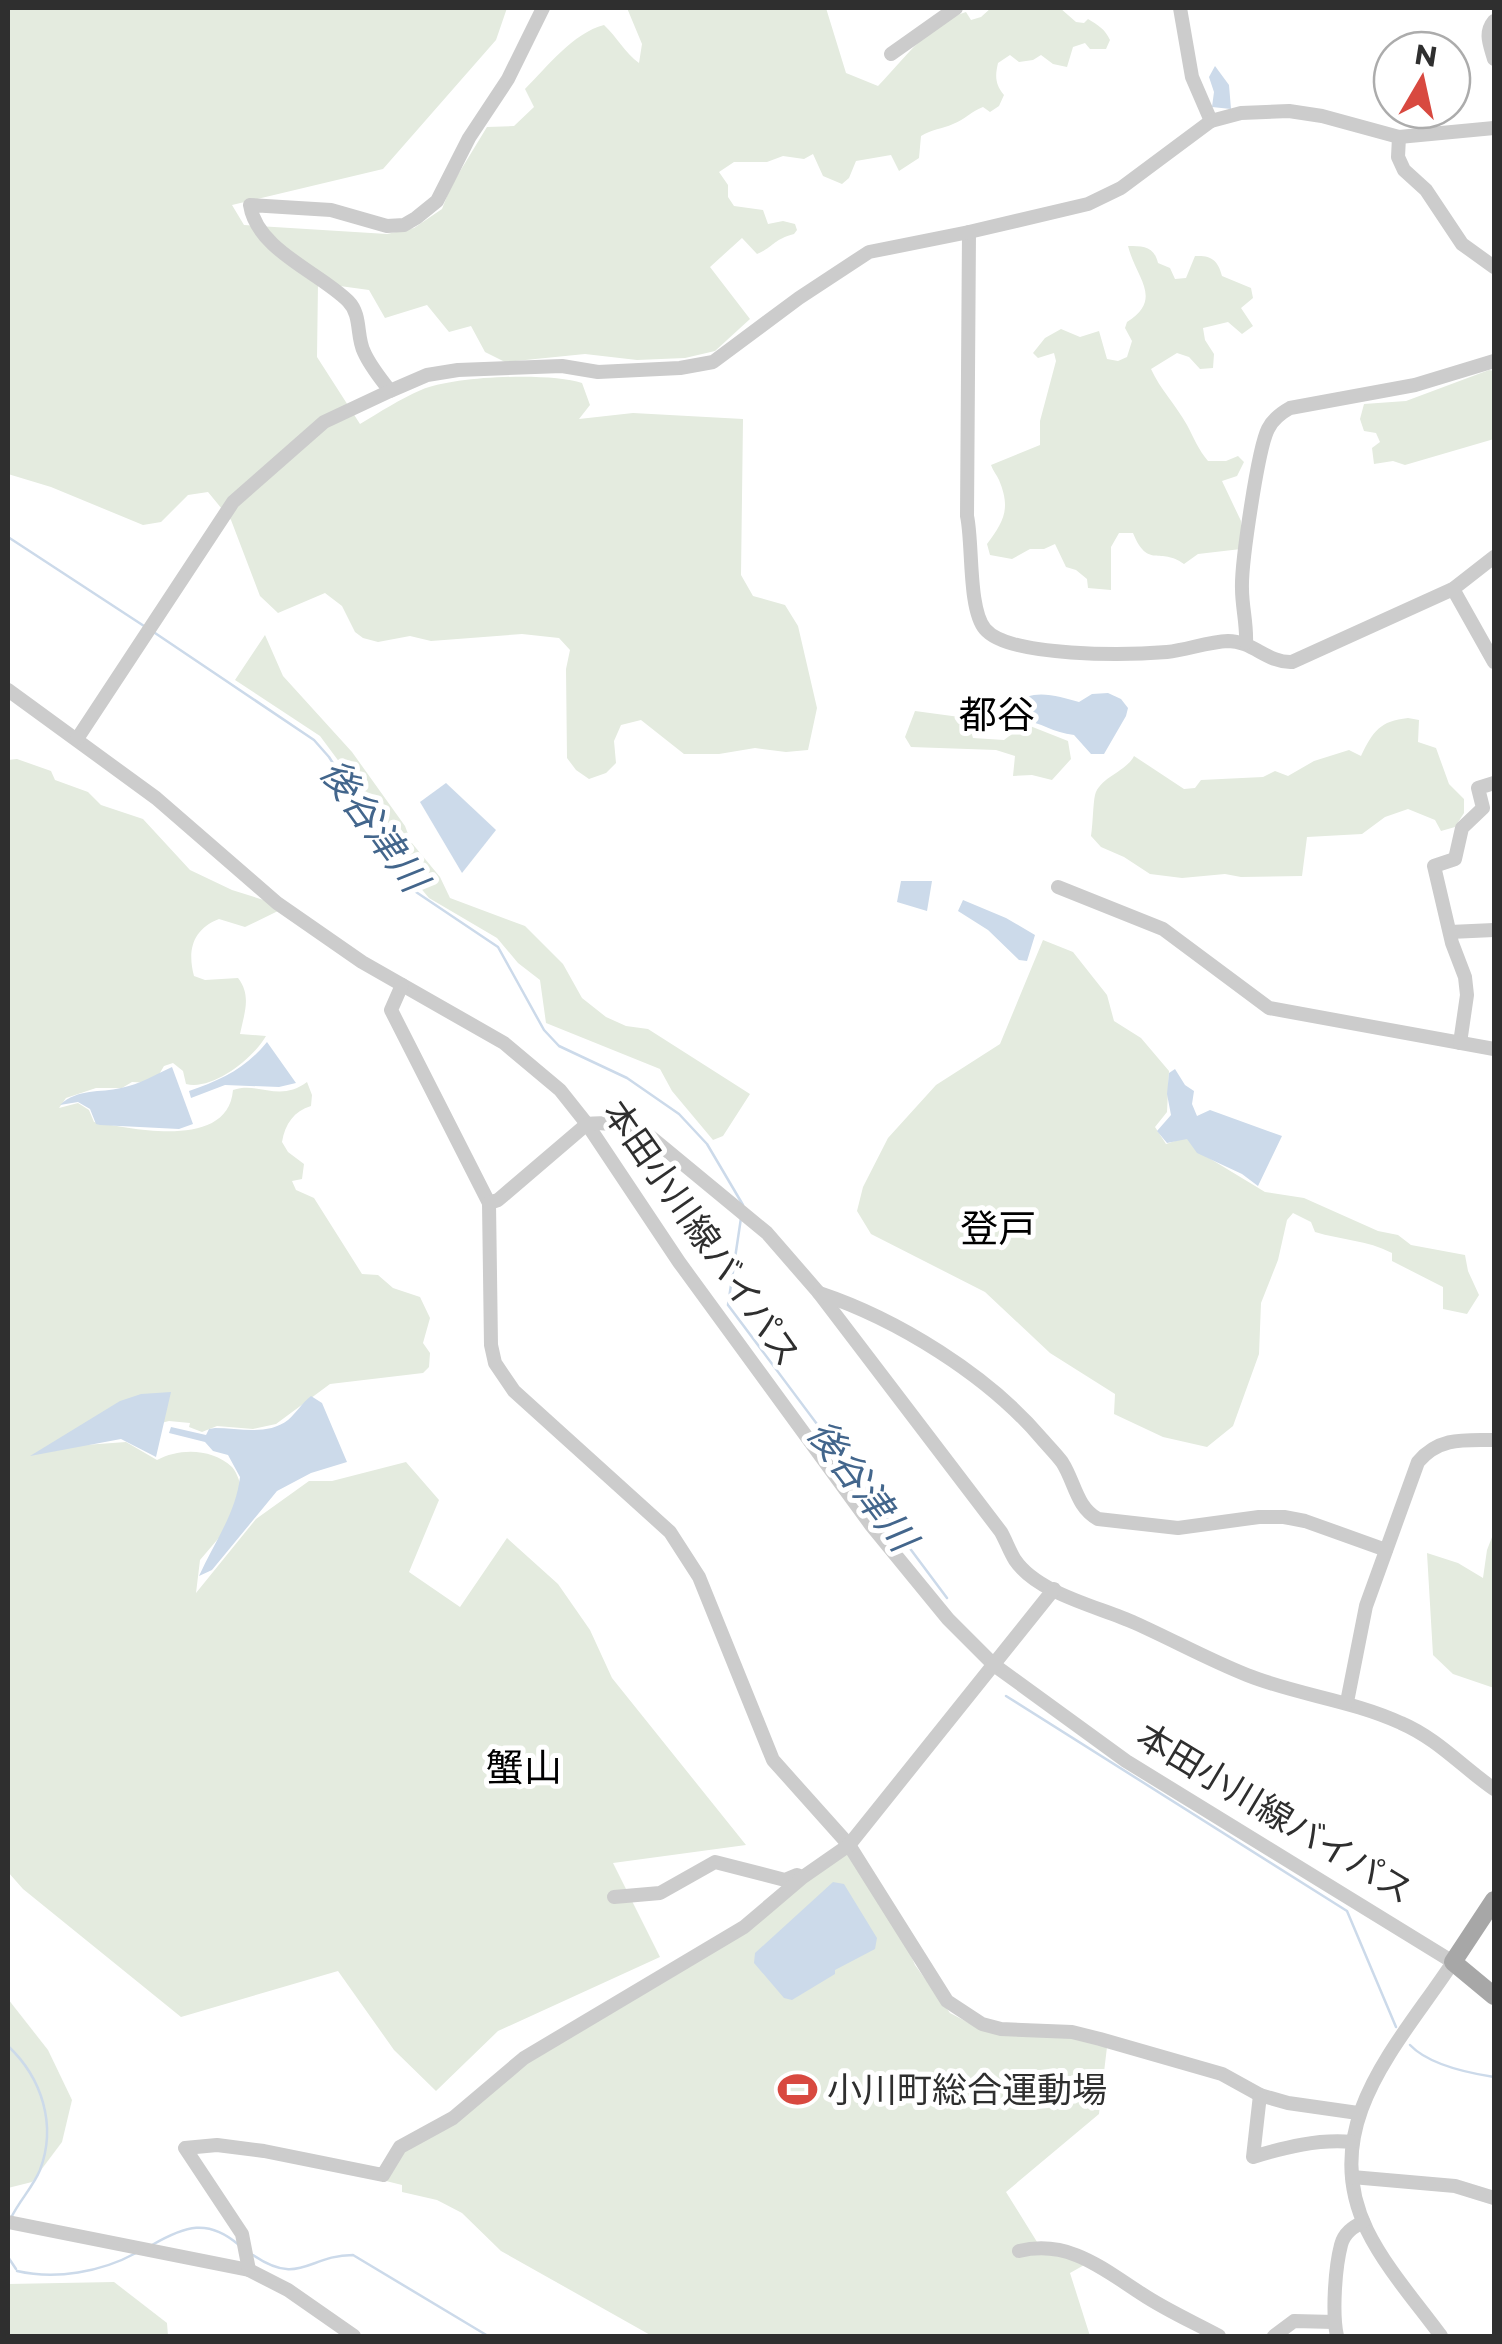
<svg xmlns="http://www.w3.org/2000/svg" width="1502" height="2344" font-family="Montserrat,'Noto Sans JP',sans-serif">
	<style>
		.green { fill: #e4ebdf }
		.water { fill: #ccdaea }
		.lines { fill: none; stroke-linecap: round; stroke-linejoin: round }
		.stream { stroke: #ccdaea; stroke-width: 2.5 }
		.minor { stroke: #ccc; stroke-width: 14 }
		.major { stroke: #a7a7a7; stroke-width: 18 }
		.labels { text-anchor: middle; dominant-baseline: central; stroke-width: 10; stroke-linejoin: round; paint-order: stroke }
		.street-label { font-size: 35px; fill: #2f2f2f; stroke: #fff }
		.poi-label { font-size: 35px; fill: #2f2f2f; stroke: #fff; text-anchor: start }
		.neighbourhood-label { font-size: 38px; fill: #000; stroke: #fff }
		.water-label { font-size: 38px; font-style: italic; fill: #43668c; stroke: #fff }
	</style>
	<rect width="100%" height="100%" fill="#fff"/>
	<!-- green -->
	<g class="green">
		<path d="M8,8h499l-11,32 -113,129 -151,36 12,20 143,9 27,-6 28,-19 9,-23 36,-59 27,-1 20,-19 -9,-18c23,-23 48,-56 79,-64 13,12 21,28 35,38l3,-19 -15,-36h199l20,65 32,13c27,-28 51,-63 88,-74l5,8 10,-3 10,-9h69l16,14 8,1 4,-4c10,6 17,10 22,21l-4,9h-16l-5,-6 -12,4 -6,20 -14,-3 -12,-9 -8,5 -14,2 -9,-7 -12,8c-3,13 -3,21 6,32l-5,11 -9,6 -7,-5c-11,4 -19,13 -30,17 -11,5 -21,5 -32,12l-2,22 -20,13 -8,-16 -35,6 -7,17 -7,6 -19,-8 -10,-22 -9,5 -21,-3 -16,6h-33l-15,10 9,13v12l6,9 29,4 5,14 15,-3 12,3 2,6 -3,4c-22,6 -20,13 -37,20l-15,-16 -32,29 40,52 -35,32 -30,7 -48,2 -52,-6 -80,8 -20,-10 -14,-26 -22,6 -22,-27 -42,13 -16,-28 -51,-7 -1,74 43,67c20,-12 40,-25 61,-34 32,-14 129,-18 161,-7l8,22 -11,14 54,-6 110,6 -2,156 12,21 32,9 13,21 19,82 -9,42 -22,2 -31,-4 -36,6h-35l-43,-34 -20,5 -7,16 2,22 -10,10 -17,6 -13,-9 -9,-12 -1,-89 4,-19 -11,-12 -37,-4 -91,7 -21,-5 -32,6 -15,-4 -8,-6 -13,-26 -17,-13 -47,20 -18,-17 -29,-76 -23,-28 -20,3 -27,27 -18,3 -92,-38 -43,-13z"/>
		<path d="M1128,246c15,0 26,0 30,17l12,5 5,11 11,-1 9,-22c16,-1 23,4 27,20l29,12 2,10 -12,10 12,18 -11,8 -14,-12 -25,6 2,12 9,14 -1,14 -13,1 -11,-12 -12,-4 -26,16c9,20 25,36 36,56 7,13 11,24 21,36h18l12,-5 6,6 -7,14 -15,5 19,40v28l-43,5 -14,10c-24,-18 -36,6 -51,-31h-14l-8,14v43l-23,-2 -1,-9 -11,-9 -10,-3 -11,-23 -11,5h-14l-18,10 -22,-4 -3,-11c17,-23 24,-35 12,-64 -2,-5 -6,-9 -8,-15l49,-20v-24l16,-60 -2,-8 -16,5 -5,-5 12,-15 16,-9 19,8 19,-6 8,28 11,2 9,-4 5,-16 -7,-13 2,-6c37,-23 9,-44 1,-76z"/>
		<path d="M1489,370l5,1v68l-89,26 -12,-4 -19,3 -2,-16 8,-6 -4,-9 -12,-2 -4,-12 4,-15 42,-3z"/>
		<path d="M265,635l18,41 69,76 53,74 6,16 29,35 10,21 75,28 38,38 19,34 24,19 20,9 22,3 102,65 -27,42 -10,4 -41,-49 -12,-22 -114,-46 -6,-43 -22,-17 -21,-25 -68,-40 -31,-37 -40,-62 -15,-32 -23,-31 -85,-56z"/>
		<path d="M915,711l52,7 6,20 31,2 21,-16 43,17 3,18 -19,21 -20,-5 -19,1 2,-20 -19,-6 -85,-3 -6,-10z"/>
		<path d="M1408,718l11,2 -1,22 18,6 13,36 15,15v14l-9,14 -14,4 -6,-11 -27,-11 -23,8 -23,17 -55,3 -5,39 -61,1 -16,-3 -43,4 -32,-4 -26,-17 -23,-10 -10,-11c2,-13 2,-32 4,-41 5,-18 31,-23 39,-39l50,33 11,-1 6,-8 62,-3 12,-6 13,5 26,-15 35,-11 12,6c12,-25 19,-35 47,-38z"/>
		<path d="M17,759l34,12 4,9 33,12 13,13 42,14 47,51 42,20 41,13 5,8 -33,16 -26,-8c-26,10 -32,31 -25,57l11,4 33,-2c14,18 6,36 2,56l26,2c-13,23 -54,55 -80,48l-3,-13 -10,-8 -9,3 -10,17 -22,-1 -10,6h-26l-30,10 -7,10 19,-5 11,7 5,12c39,7 134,28 139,-32 26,-9 46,13 74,-8l5,13 -1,11c-17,5 -26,18 -29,36l6,10 16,12 -2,15 -10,2 4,9 18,8 48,76 16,1 15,13 27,9 10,21 -7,25 7,10 -1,14 -6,6 -93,11 -54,40 -23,5 -36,-3 -15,6 -13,-5 1,-4 -21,-2 -76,19 -8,5 41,-3 31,18c22,-12 55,-12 75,7 6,6 9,21 13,29l-22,37 -23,27 -4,33 60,-74 53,-38h23l74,-19 33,38 -30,72 51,35 47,-69 51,46 32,46 22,48 134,167 -133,18 47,94 -162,74 -62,60 -42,-41 -56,-79 -157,46 -158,-128 -15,-17v-1112z"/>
		<path d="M1043,940l30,12 34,43 7,26 27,17 28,33 -2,41 -12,15 11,17 21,-7 12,15 66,40 39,6 74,33 20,4 13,10 54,10 3,16 11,24 -12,19 -24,-5v-22l-51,-26v-8c-25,-13 -51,-13 -77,-21l-4,-10 -18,-9 -6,7 -9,40 -17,43 -2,51 -26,72 -26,21 -44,-10 -49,-23 1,-20 -65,-41 -65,-61 -114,-58 -14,-23 6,-24 25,-49 48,-53 64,-41z"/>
		<path d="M1494,1532v156l-41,-14 -20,-19 -6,-102 31,10 25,15 4,-28z"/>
		<path d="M848,1852l58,92 9,21 35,48 34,18 86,7 37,9 -8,67 -93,78 36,58 44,14 -16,9 20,63h-438l-151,-85 -39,-38 -25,-13 -35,-8v-7l-20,-5 20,-31 121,-85z"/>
		<path d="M8,1999l40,51 24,50 -10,42 -30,40 -24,6z"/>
		<path d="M114,2282l53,41 1,13h-160v-52z"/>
	</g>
	<!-- water -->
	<g class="water">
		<path d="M1215,66l14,19 2,24 -19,-2 2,-15 -5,-15z"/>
		<path d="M1108,693l13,6 7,9 -2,8 -22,38h-13l-17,-19c-21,-2 -33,-13 -52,-15l-8,-12c14,-22 43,-12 65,-6l13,-8z"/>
		<path d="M446,783l50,47 -34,43 -42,-71z"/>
		<path d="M901,881h31l-5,30 -30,-9z"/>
		<path d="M963,900l43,18 29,17 -8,26 -8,-1 -31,-30 -30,-19z"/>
		<path d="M267,1042l29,41 -17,4 -54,-2 -34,13 -2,-7c32,-11 56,-22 78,-49z"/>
		<path d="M172,1067l21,57 -14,5 -79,-4 -4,-1 -6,-15 -12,-7 -18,3c18,-17 40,-12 61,-17 19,-4 34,-13 51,-21z"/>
		<path d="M1175,1069l10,16 9,6 -2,13 5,12 13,-6 72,26 -24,50 -16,-12 -45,-21 -10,-14 -20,4 -10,-12 14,-16 -4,-21 2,-21z"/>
		<path d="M171,1392l-15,65 -35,-18 -91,17 90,-55 21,-7z"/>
		<path d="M311,1396l11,7 25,59 -36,11 -34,18 -65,79 -13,6c15,-33 37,-63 41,-99l-12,-22 -15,-4 -8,-9 -36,-9 2,-6 35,8 3,-6 6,-1c25,0 52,8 73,-8 9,-8 14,-17 23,-24z"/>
		<path d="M833,1882l11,2 33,54 -2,11 -40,21v4l-43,26 -8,-2 -30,-35 1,-10z"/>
	</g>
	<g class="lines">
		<!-- stream -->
		<g class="stream">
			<path d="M8,537l136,89"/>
			<path d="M155,633l159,107 15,17 87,135 82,55 46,83 15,16 68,32 52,36 28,30 36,61"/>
			<path d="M741,1218l-13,87 219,293"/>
			<path d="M1006,1696l341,215 49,116"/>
			<path d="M1410,2045c19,20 58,28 84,32"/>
			<path d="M8,2046c34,32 49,79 32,124 -7,17 -21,31 -29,48"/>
			<path d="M152,2245c33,-19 56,-27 87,0"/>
			<path d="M253,2255c47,32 55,0 100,0l135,81"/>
			<path d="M8,2257l8,12"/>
			<path d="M17,2271c39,9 84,1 119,-18"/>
		</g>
		<!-- minor -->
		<g class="minor">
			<path d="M1180,8l12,69 19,44"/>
			<path d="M1494,21c-10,12 -4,24 0,38"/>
			<path d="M891,54l65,-46"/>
			<path d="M1399,137l-1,20 6,13 22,20 36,54 32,23"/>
			<path d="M969,232l-2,284c6,27 1,93 18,113 24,29 145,26 182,23 20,-2 40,-10 61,-11 25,0 39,22 64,21l161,-73 41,-32"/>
			<path d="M390,391c-9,-12 -20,-25 -26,-39 -8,-16 -2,-37 -16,-51 -29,-29 -91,-51 -98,-96l81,5 56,16 17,-1 12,-7 21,-17 32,-63 39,-59 35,-71"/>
			<path d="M1453,589l41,73"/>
			<path d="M1246,643c1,-19 -4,-36 -4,-54 -1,-25 16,-140 26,-160 5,-10 13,-16 22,-21l125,-23 79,-24"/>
			<path d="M8,690l148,108 121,105 85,59 142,81 56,47 27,34 92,138 192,263 77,94 46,46 132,96 327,201c-53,81 -137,163 -86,268 18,37 49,72 74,106"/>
			<path d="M77,739l156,-237 91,-80 66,-31 37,-16 31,-5 104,-4 36,6 82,-4 33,-6 86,-64 70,-46 100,-20 119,-28 33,-16 90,-67 30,-8 48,-2 33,5 77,21 95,-9"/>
			<path d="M1058,887l105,42 106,79 225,41"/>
			<path d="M1450,932l44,-2"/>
			<path d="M402,985l-11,25 98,193 2,142 4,18 19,28 156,141 29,45 74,183 76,85 98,156 35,23 19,5 71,3 28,7 122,35 38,21 28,8 70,10"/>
			<path d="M1460,1043l7,-48 -2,-18 -13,-34 -18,-77 21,-7 7,-31 21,-20 -5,-20 16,-5"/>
			<path d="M489,1203l9,-3 89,-76c23,-3 40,2 60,10l120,99 52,60 182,239c5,9 9,20 14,28 23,34 85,47 120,63 38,17 74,37 112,52 50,20 104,25 154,48 37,16 61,44 93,66"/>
			<path d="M819,1293c78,26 169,82 223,146 6,7 14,15 20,23 13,20 14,45 36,57l80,9 81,-11h25l21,4 81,29"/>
			<path d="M1347,1702l19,-96 52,-144c21,-25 46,-22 76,-22"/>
			<path d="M614,1897l46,-4 55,-31 70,18 12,-5 5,2"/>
			<path d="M1260,2095l-7,62c33,-10 65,-18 99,-15"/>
			<path d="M1352,2177l103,9 39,12"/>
			<path d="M8,2222l241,48 39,20 66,46"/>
			<path d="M1019,2251c50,-12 84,18 123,43 24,16 51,28 77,42"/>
			<path d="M249,2270l-7,-36 -57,-86 32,-3 47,6 119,24 17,-28 53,-29 71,-60 220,-131 59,-50 46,-32 205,-256"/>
			<path d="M1274,2336l20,-15 40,1"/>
			<path d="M1337,2336c-5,-22 -2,-68 4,-91 3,-12 12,-18 22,-23"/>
		</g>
		<!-- major -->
		<path class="major" d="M1494,1900l-41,62 41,34"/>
	</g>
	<!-- icons -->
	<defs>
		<symbol id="stadium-bare" viewBox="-9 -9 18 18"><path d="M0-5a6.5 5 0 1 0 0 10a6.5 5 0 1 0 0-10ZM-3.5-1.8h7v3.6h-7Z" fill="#d84940" stroke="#fff" stroke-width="2.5" paint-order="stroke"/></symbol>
	</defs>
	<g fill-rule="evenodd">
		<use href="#stadium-bare" x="770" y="2062" width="55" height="55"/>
	</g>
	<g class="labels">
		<!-- street labels -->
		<g class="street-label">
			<text transform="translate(702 1233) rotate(55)">本田小川線バイパス</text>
			<text transform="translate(1275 1813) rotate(31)">本田小川線バイパス</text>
		</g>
		<!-- poi labels -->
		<g class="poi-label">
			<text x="827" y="2089">小川町総合運動場</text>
		</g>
		<!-- neighbourhood labels -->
		<g class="neighbourhood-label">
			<text x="997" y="714">都谷</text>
			<text x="998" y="1228">登戸</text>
			<text x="524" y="1767">蟹山</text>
		</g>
		<!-- water labels -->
		<g class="water-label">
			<text transform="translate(374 825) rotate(54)">後谷津川</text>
			<text transform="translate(862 1485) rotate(53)">後谷津川</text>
		</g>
	</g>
	<!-- border -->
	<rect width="1502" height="2344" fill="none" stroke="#2f2f2f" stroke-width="20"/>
	<!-- north arrow -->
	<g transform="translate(1422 80) rotate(9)"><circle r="48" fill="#ffffff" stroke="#acacac" stroke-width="2.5"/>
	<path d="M0-8L18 38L0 25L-18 38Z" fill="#d84940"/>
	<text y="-15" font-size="28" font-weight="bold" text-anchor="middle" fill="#2f2f2f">N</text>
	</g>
</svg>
